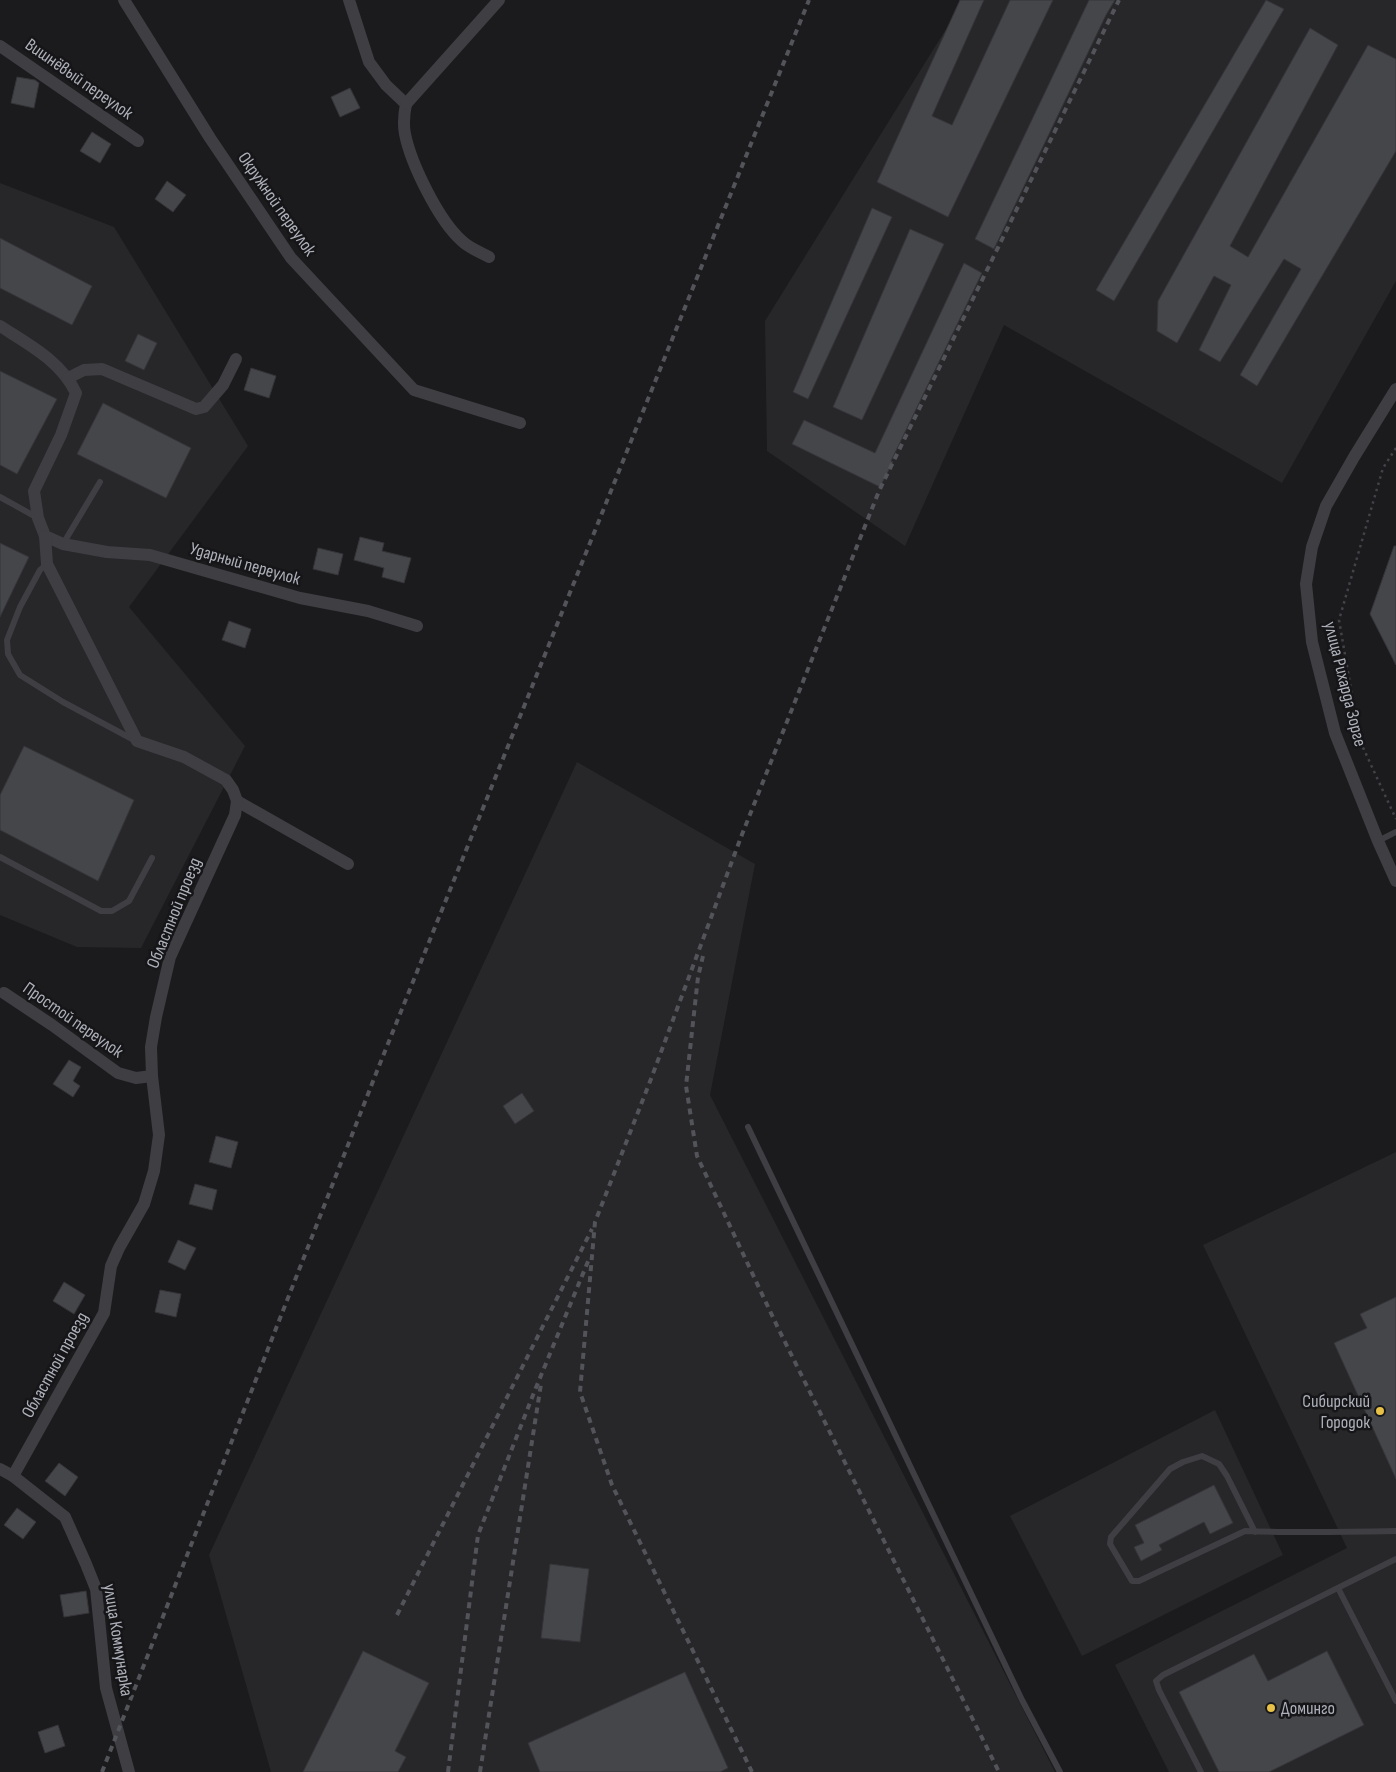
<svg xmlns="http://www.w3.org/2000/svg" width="1396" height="1772" font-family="'Sofia Sans Condensed',sans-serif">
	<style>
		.built { fill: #27272a }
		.building { fill: #45464a; stroke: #353539 }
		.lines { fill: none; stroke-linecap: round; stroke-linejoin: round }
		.path { stroke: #424348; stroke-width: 2.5; stroke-dasharray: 2.5 4; stroke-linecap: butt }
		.service { stroke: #3e3e43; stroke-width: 6 }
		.minor { stroke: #3e3e43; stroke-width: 12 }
		.rail { stroke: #53545a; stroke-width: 4; stroke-dasharray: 6 5; stroke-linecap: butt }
		.poi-dot { fill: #e7c048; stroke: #161618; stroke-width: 2 }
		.labels { text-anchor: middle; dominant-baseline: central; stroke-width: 5; stroke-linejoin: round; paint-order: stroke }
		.street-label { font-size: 18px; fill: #aeb1bb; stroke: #161618 }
		.poi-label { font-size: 18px; fill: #aeb1bb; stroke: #161618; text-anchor: end }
	</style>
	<rect width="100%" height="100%" fill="#1b1b1d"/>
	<!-- built -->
	<g class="built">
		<path d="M964,0h432v281l-114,202 -278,-158 -99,221 -138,-95 -2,-130z"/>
		<path d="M0,183l114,44 134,219 -119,161 116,139 -104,202 -64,-1 -77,-32z"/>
		<path d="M577,762l178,102 -45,231 345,677h-784l-62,-217z"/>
		<path d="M1396,1152v620h-227l-54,-107 232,-117 -144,-303z"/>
		<path d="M1215,1410l68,145 -201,101 -72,-140z"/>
	</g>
	<!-- building -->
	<g class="building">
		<path d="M960,0h24l-52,116 20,9 58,-125h43l-105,217 -71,-35z"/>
		<path d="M1089,0h26l-9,15 -112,234 -19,-10z"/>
		<path d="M1266,0l18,9 -170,292 -18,-11z"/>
		<path d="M1310,28l28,17 -108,201 18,11 120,-212 28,14v92l-139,235 -17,-11 61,-106 -17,-10 -64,103 -21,-12 32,-65 -17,-9 -37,67 -20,-12 1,-30z"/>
		<path d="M17,77l18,3 4,3 -5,25 -23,-5z"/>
		<path d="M350,88l10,20 -20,9 -9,-20z"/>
		<path d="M92,132l19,12 -11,19 -20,-12z"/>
		<path d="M167,181l19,14 -13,17 -18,-13z"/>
		<path d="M872,208l20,9 -84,182 -15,-7z"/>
		<path d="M910,229l34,15 -82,176 -29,-13z"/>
		<path d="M0,238l92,48 -20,39 -72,-37z"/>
		<path d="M964,263l18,10 -91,188 2,1 -13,25 -88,-43 12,-24 71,33z"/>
		<path d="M138,334l19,9 -13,27 -19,-9z"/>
		<path d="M251,368l25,8 -7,22 -25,-8z"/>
		<path d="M0,371l57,28 -40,75 -17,-9z"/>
		<path d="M103,403l88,45 -25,50 -89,-44z"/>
		<path d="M360,537l24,6 -2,8 29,7 -7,25 -22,-6 2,-9 -30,-8z"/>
		<path d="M0,543l29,14 -29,60z"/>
		<path d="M1394,546h2v119l-26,-51z"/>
		<path d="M318,548l25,6 -5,21 -25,-6z"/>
		<path d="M229,621l22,8 -6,19 -23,-8z"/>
		<path d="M24,746l110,54 -36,81 -98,-51v-35z"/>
		<path d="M69,1060l12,7 -8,14 7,5 -7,11 -20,-13z"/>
		<path d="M522,1093l12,18 -19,13 -12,-18z"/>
		<path d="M216,1136l22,6 -7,26 -22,-6z"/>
		<path d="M195,1184l22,6 -5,20 -23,-6z"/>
		<path d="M178,1240l18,8 -11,22 -17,-8z"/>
		<path d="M64,1282l21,13 -11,19 -21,-13z"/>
		<path d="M160,1290l21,4 -5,23 -21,-5z"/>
		<path d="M1396,1297v182l-62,-136 33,-15 -7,-14z"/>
		<path d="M59,1463l19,14 -13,19 -20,-15z"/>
		<path d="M1214,1485l19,38 -23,11 -6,-12 -45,23 3,5 -21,11 -7,-14 10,-4 -9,-18z"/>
		<path d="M17,1508l19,14 -13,17 -19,-14z"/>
		<path d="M550,1564l39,5 -9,73 -39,-4z"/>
		<path d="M86,1591l3,22 -25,4 -4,-22z"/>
		<path d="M363,1651l66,32 -34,68 11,6 -8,15h-95z"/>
		<path d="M1327,1651l37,74 -95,47h-50l-40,-80 75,-38 14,27z"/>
		<path d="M685,1672l43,96 -8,4h-180l-12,-29z"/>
		<path d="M58,1725l7,21 -20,7 -7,-21z"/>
	</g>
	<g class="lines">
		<!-- path -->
		<path class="path" d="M1396,448l-13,20 -44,152 21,121 36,78"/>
		<!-- service -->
		<g class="service">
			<path d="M0,497l38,21"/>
			<path d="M63,544l37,-62"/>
			<path d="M47,564l-7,6 -20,37 -13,33 1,14 12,21 43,27 71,38"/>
			<path d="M1378,841l18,-9"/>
			<path d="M0,857l101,54h11l17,-10 23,-43"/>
			<path d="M748,1127l274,573 38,72"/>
			<path d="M1255,1532l-28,-56 -8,-12 -17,-8 -19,6 -13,7 -59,68 -1,7 22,37h7l106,-50c51,2 101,1 151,0"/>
			<path d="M1338,1588l58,113"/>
			<path d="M1201,1772l-42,-82 -3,-9 7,-6 233,-116"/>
		</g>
		<!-- minor -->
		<g class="minor">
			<path d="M124,0l86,138 81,120 123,132 106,33"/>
			<path d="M349,0l20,62 17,23 20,19c-2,10 -3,20 -1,30 6,30 34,87 57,107 7,7 18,11 27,16"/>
			<path d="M0,46l138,95"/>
			<path d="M406,104l93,-104"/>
			<path d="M0,326c28,18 61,35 76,67l-15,42 -27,56 4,27 7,18 18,8 44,8 43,3 150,43 68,13 49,15"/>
			<path d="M68,378l16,-8 18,-1 94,40 8,-2 19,-22 13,-26"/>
			<path d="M1396,389l-42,68 -28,49 -14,41 -6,37 6,58 23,91 43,108 18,40"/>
			<path d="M237,801l111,63"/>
			<path d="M4,993l48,32 66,48 18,5 16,-2"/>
			<path d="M0,1469l13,7 52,41 21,47 10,25 10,99 23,84"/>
			<path d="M13,1476l91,-163 7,-47 8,-18 25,-44 10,-33 5,-36 -7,-59 -1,-29 5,-30 14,-60 65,-142 2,-14 -4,-11 -7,-10 -42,-23 -47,-16 -90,-177 -2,-28"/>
		</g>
		<!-- rail -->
		<g class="rail">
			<path d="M703,956l-5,21 -12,109 11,70 81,172 221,444"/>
			<path d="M397,1615l195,-386"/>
			<path d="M102,1772l277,-706 430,-1066"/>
			<path d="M448,1772l30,-237 57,-145 54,-131"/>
			<path d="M480,1772l61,-388"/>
			<path d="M752,1772l-140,-287 -32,-93 15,-170 56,-143 90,-242 138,-346 240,-491"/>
		</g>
	</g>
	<!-- markers -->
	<g class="poi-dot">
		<circle cx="1380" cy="1411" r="5"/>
		<circle cx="1271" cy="1708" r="5"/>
	</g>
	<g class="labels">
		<!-- street labels -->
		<g class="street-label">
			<text transform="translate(79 79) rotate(35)">Вишнёвый переулок</text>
			<text transform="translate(277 204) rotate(55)">Окружной переулок</text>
			<text transform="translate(245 564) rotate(16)">Ударный переулок</text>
			<text transform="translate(1345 684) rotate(76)">улица Рихарда Зорге</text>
			<text transform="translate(174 913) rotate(-68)">Областной проезд</text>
			<text transform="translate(73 1020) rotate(35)">Простой переулок</text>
			<text transform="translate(55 1365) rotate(-61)">Областной проезд</text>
			<text transform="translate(118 1640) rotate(81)">улица Коммунарка</text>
		</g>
		<!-- poi labels -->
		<g class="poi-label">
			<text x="1370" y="1401">Сибирский<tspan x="1370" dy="21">Городок</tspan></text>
			<text x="1281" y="1708" text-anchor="start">Доминго</text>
		</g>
	</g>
</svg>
